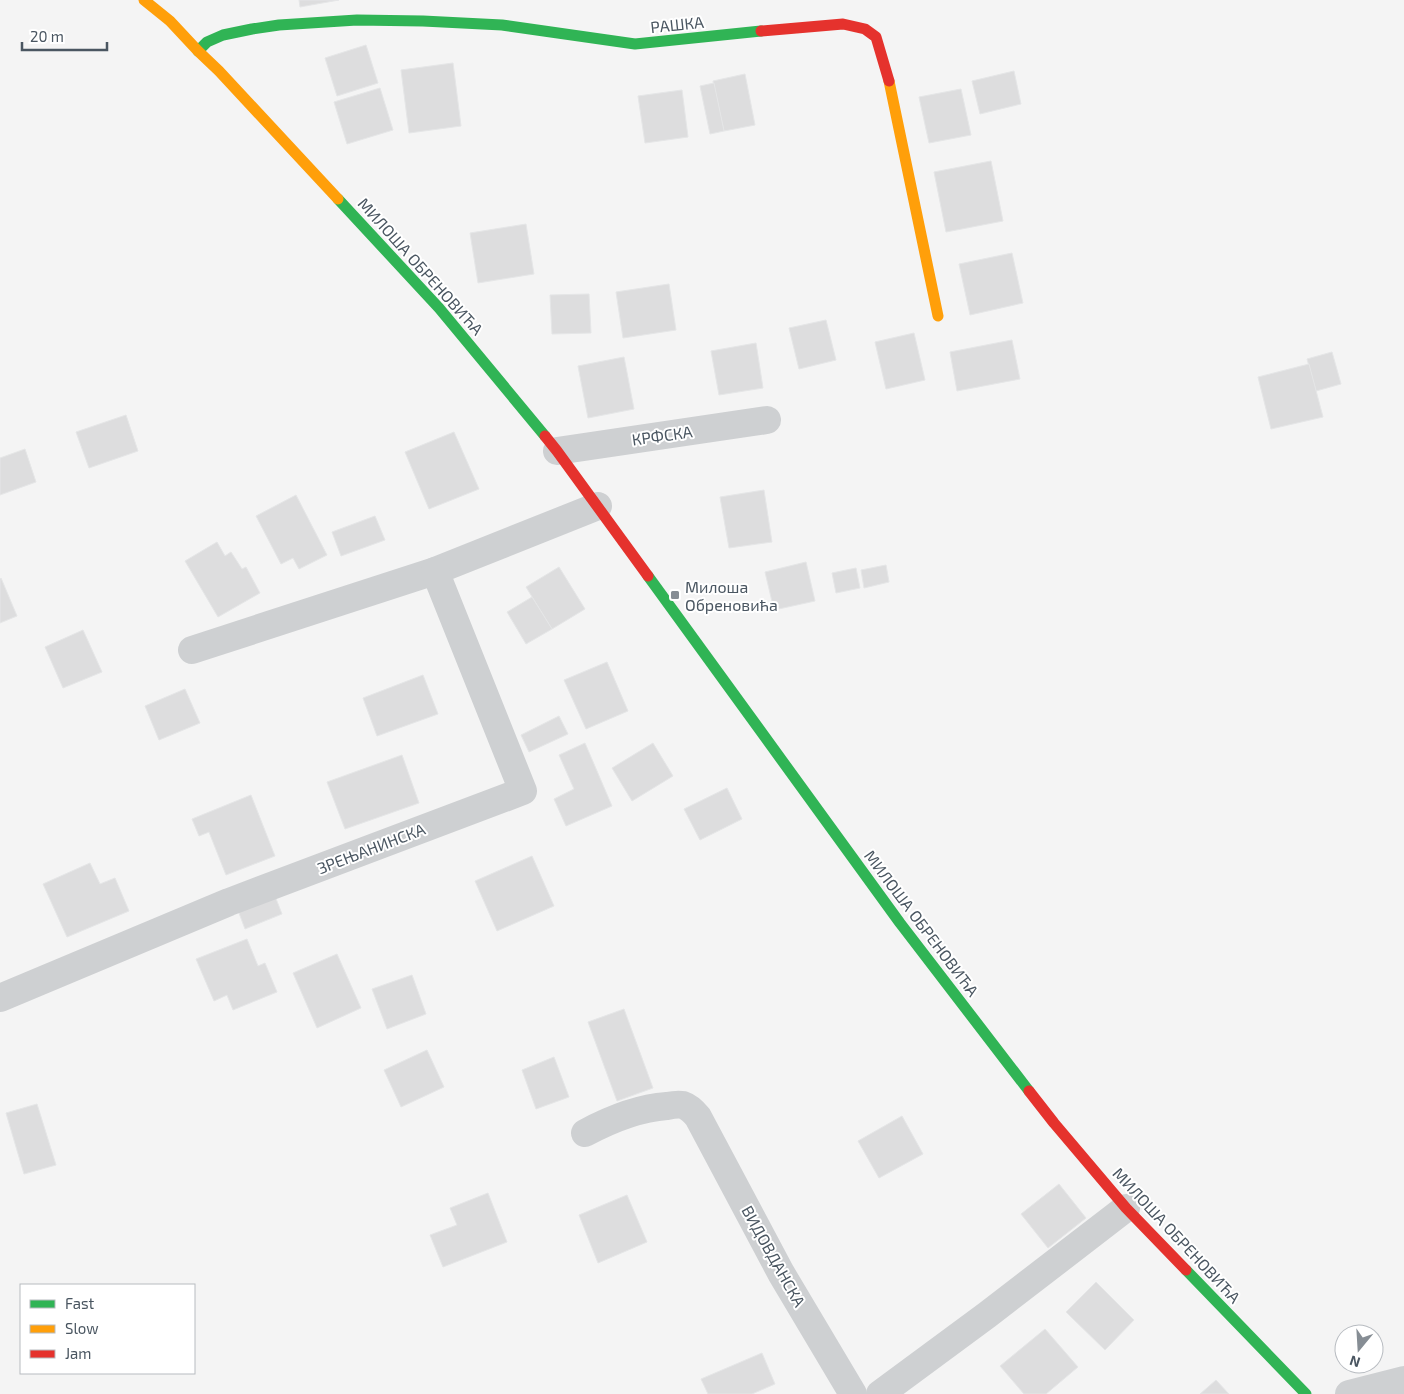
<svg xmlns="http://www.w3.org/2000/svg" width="1404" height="1394" font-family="'Exo 2',sans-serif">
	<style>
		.building { fill: #ddddde; stroke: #e5e6e7 }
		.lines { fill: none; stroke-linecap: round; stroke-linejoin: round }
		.street { stroke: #ced0d2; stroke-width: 28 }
		.fast { stroke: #30b455; stroke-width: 11 }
		.slow { stroke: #ff9f0a; stroke-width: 11 }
		.jam { stroke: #e5322d; stroke-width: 11 }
		.poi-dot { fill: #868d94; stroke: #fff; stroke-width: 2 }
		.labels { text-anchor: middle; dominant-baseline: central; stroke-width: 4; stroke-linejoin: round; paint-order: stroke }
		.street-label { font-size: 16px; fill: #4a5661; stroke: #fff }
		.poi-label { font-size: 16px; fill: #4a5661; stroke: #fff; text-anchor: start }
	</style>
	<rect width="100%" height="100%" fill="#f4f4f4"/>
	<!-- building -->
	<g class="building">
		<path d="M299,0h40l-39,7z"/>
		<path d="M366,45l12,38 -41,13 -12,-38z"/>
		<path d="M453,63l8,63 -52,7 -8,-63z"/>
		<path d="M1014,71l7,33 -41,10 -8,-33z"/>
		<path d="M745,74l10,51 -31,6 -11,-50z"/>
		<path d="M714,83l10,48 -14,3 -10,-48z"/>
		<path d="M380,88l13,42 -46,14 -13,-42z"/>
		<path d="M961,89l10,46 -42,8 -10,-46z"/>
		<path d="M682,90l6,47 -43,6 -7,-47z"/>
		<path d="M991,161l12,60 -57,11 -12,-60z"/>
		<path d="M526,224l8,50 -56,9 -8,-50z"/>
		<path d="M1012,253l11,50 -53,12 -11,-51z"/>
		<path d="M669,284l7,46 -53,8 -7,-46z"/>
		<path d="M589,294l2,39 -39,1 -2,-39z"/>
		<path d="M826,320l10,40 -37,9 -10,-41z"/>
		<path d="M914,333l11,47 -39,9 -11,-47z"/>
		<path d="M1012,340l8,39 -63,12 -7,-39z"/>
		<path d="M756,343l7,45 -44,7 -8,-44z"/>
		<path d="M1332,352l9,32 -25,7 -9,-32z"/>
		<path d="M624,357l10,52 -46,9 -10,-52z"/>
		<path d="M1309,364l14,53 -52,12 -13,-52z"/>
		<path d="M126,415l12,36 -49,17 -13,-36z"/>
		<path d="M454,432l25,57 -50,20 -24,-57z"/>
		<path d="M25,449l11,33 -36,13v-37z"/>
		<path d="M764,490l8,52 -43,6 -9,-51z"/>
		<path d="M296,495l31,60 -28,14 -6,-11 -12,6 -25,-48z"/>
		<path d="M375,516l10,24 -44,16 -9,-24z"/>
		<path d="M217,542l8,14 6,-4 11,17 4,-2 14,26 -42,24 -33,-56z"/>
		<path d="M806,562l9,39 -41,9 -9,-38z"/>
		<path d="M886,565l3,17 -25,6 -3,-18z"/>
		<path d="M559,567l26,42 -33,20 -26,-42z"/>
		<path d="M856,568l4,20 -24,5 -4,-20z"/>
		<path d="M1,578l16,38 -17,7v-44z"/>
		<path d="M532,597l20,32 -26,15 -19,-32z"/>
		<path d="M83,630l19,42 -39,16 -18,-41z"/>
		<path d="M607,662l21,49 -42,18 -22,-49z"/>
		<path d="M423,675l15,39 -61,22 -14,-38z"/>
		<path d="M185,689l15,34 -41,17 -14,-34z"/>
		<path d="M559,716l9,18 -39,18 -8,-17z"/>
		<path d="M585,743l27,63 -46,20 -12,-27 20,-10 -15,-34z"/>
		<path d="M653,743l20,33 -41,25 -20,-33z"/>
		<path d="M402,755l17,48 -74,26 -18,-47z"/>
		<path d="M727,788l15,31 -42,21 -16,-31z"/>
		<path d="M251,795l24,61 -49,19 -17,-43 -10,4 -7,-17z"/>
		<path d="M532,856l22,50 -57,25 -22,-50z"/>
		<path d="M90,863l10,21 15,-6 14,33 -62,26 -24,-53z"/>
		<path d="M273,891l9,23 -37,15 -9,-24z"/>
		<path d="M247,939l11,27 7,-3 12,29 -44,18 -6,-15 -13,6 -18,-42z"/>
		<path d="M337,954l24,54 -44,20 -24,-55z"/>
		<path d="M412,975l14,39 -39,15 -15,-40z"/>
		<path d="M624,1009l29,79 -36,13 -29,-79z"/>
		<path d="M427,1050l17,37 -43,20 -17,-37z"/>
		<path d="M554,1057l15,40 -33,12 -14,-39z"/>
		<path d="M37,1104l19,61 -32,9 -18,-61z"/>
		<path d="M902,1116l21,38 -44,24 -21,-37z"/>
		<path d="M1059,1184l27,34 -38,30 -27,-34z"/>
		<path d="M488,1193l19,49 -64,25 -13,-32 27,-10 -7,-17z"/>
		<path d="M627,1195l20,47 -49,21 -19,-48z"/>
		<path d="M1096,1282l38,38 -29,30 -39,-38z"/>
		<path d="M1045,1329l33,38 -32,27h-22l-24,-28z"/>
		<path d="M762,1353l13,31 -23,10h-44l-7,-15z"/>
		<path d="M1216,1380l13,14h-29z"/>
	</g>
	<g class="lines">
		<!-- street -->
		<g class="street">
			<path d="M557,451l210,-31"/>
			<path d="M192,650l243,-79 163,-65"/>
			<path d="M0,998l229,-96 294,-111 -88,-220"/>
			<path d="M585,1133c26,-14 53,-25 82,-27 5,-1 11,-2 16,-1 6,2 11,7 15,12l83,156 72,121"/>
			<path d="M880,1394l107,-79 139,-107"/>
			<path d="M1349,1394l55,-14"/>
		</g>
		<!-- fast -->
		<g class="fast">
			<path d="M198,51l9,-9 16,-7 29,-6 27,-4 78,-5 66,1 79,4 133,19 126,-13"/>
			<path d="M338,199l101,109 106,128"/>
			<path d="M648,576l252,347 129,168"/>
			<path d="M1186,1270l120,124"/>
		</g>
		<!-- slow -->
		<g class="slow">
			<path d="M144,0l26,21 28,30 21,20 119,128"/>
			<path d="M889,81l49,235"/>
		</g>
		<!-- jam -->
		<g class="jam">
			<path d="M761,31l82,-7 22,5 11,8 13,44"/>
			<path d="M545,436l12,15 91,125"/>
			<path d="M1029,1091l25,32 72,85 60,62"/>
		</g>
	</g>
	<!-- markers -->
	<rect class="poi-dot" x="670" y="590" width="10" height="10" rx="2.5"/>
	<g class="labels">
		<!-- street labels -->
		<g class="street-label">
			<text transform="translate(677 24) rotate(-6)">РАШКА</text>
			<text transform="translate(421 266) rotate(48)">МИЛОША ОБРЕНОВИЋА</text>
			<text transform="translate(662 435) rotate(-8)">КРФСКА</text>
			<text transform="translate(371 848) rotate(-21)">ЗРЕЊАНИНСКА</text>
			<text transform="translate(922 923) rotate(53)">МИЛОША ОБРЕНОВИЋА</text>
			<text transform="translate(1177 1235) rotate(47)">МИЛОША ОБРЕНОВИЋА</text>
			<text transform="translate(774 1256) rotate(61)">ВИДОВДАНСКА</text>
		</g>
		<!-- poi labels -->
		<g class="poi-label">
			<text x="685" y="586">Милоша<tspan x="685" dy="18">Обреновића</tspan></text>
		</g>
	</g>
	<!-- legend -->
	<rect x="20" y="1284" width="175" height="90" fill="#ffffff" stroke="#b7bbc0"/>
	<rect x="30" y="1300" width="25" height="8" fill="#30b455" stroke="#b7bbc0"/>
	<text x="65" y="1309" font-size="15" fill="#4a5661">Fast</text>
	<rect x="30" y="1325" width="25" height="8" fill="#ff9f0a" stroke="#b7bbc0"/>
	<text x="65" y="1334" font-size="15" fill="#4a5661">Slow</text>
	<rect x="30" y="1350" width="25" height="8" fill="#e5322d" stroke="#b7bbc0"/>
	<text x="65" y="1359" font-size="15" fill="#4a5661">Jam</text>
	<!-- north arrow -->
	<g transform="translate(1359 1349) rotate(198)"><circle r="24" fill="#ffffff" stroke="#b7bbc0"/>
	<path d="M0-4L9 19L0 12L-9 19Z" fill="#868d94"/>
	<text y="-8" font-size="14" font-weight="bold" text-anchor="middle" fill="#4a5661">N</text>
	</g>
	<!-- scale -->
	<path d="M22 42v8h85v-8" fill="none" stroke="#4a5661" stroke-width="2.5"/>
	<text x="30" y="42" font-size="15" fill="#4a5661" stroke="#ffffff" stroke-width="4" paint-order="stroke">20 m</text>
</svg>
